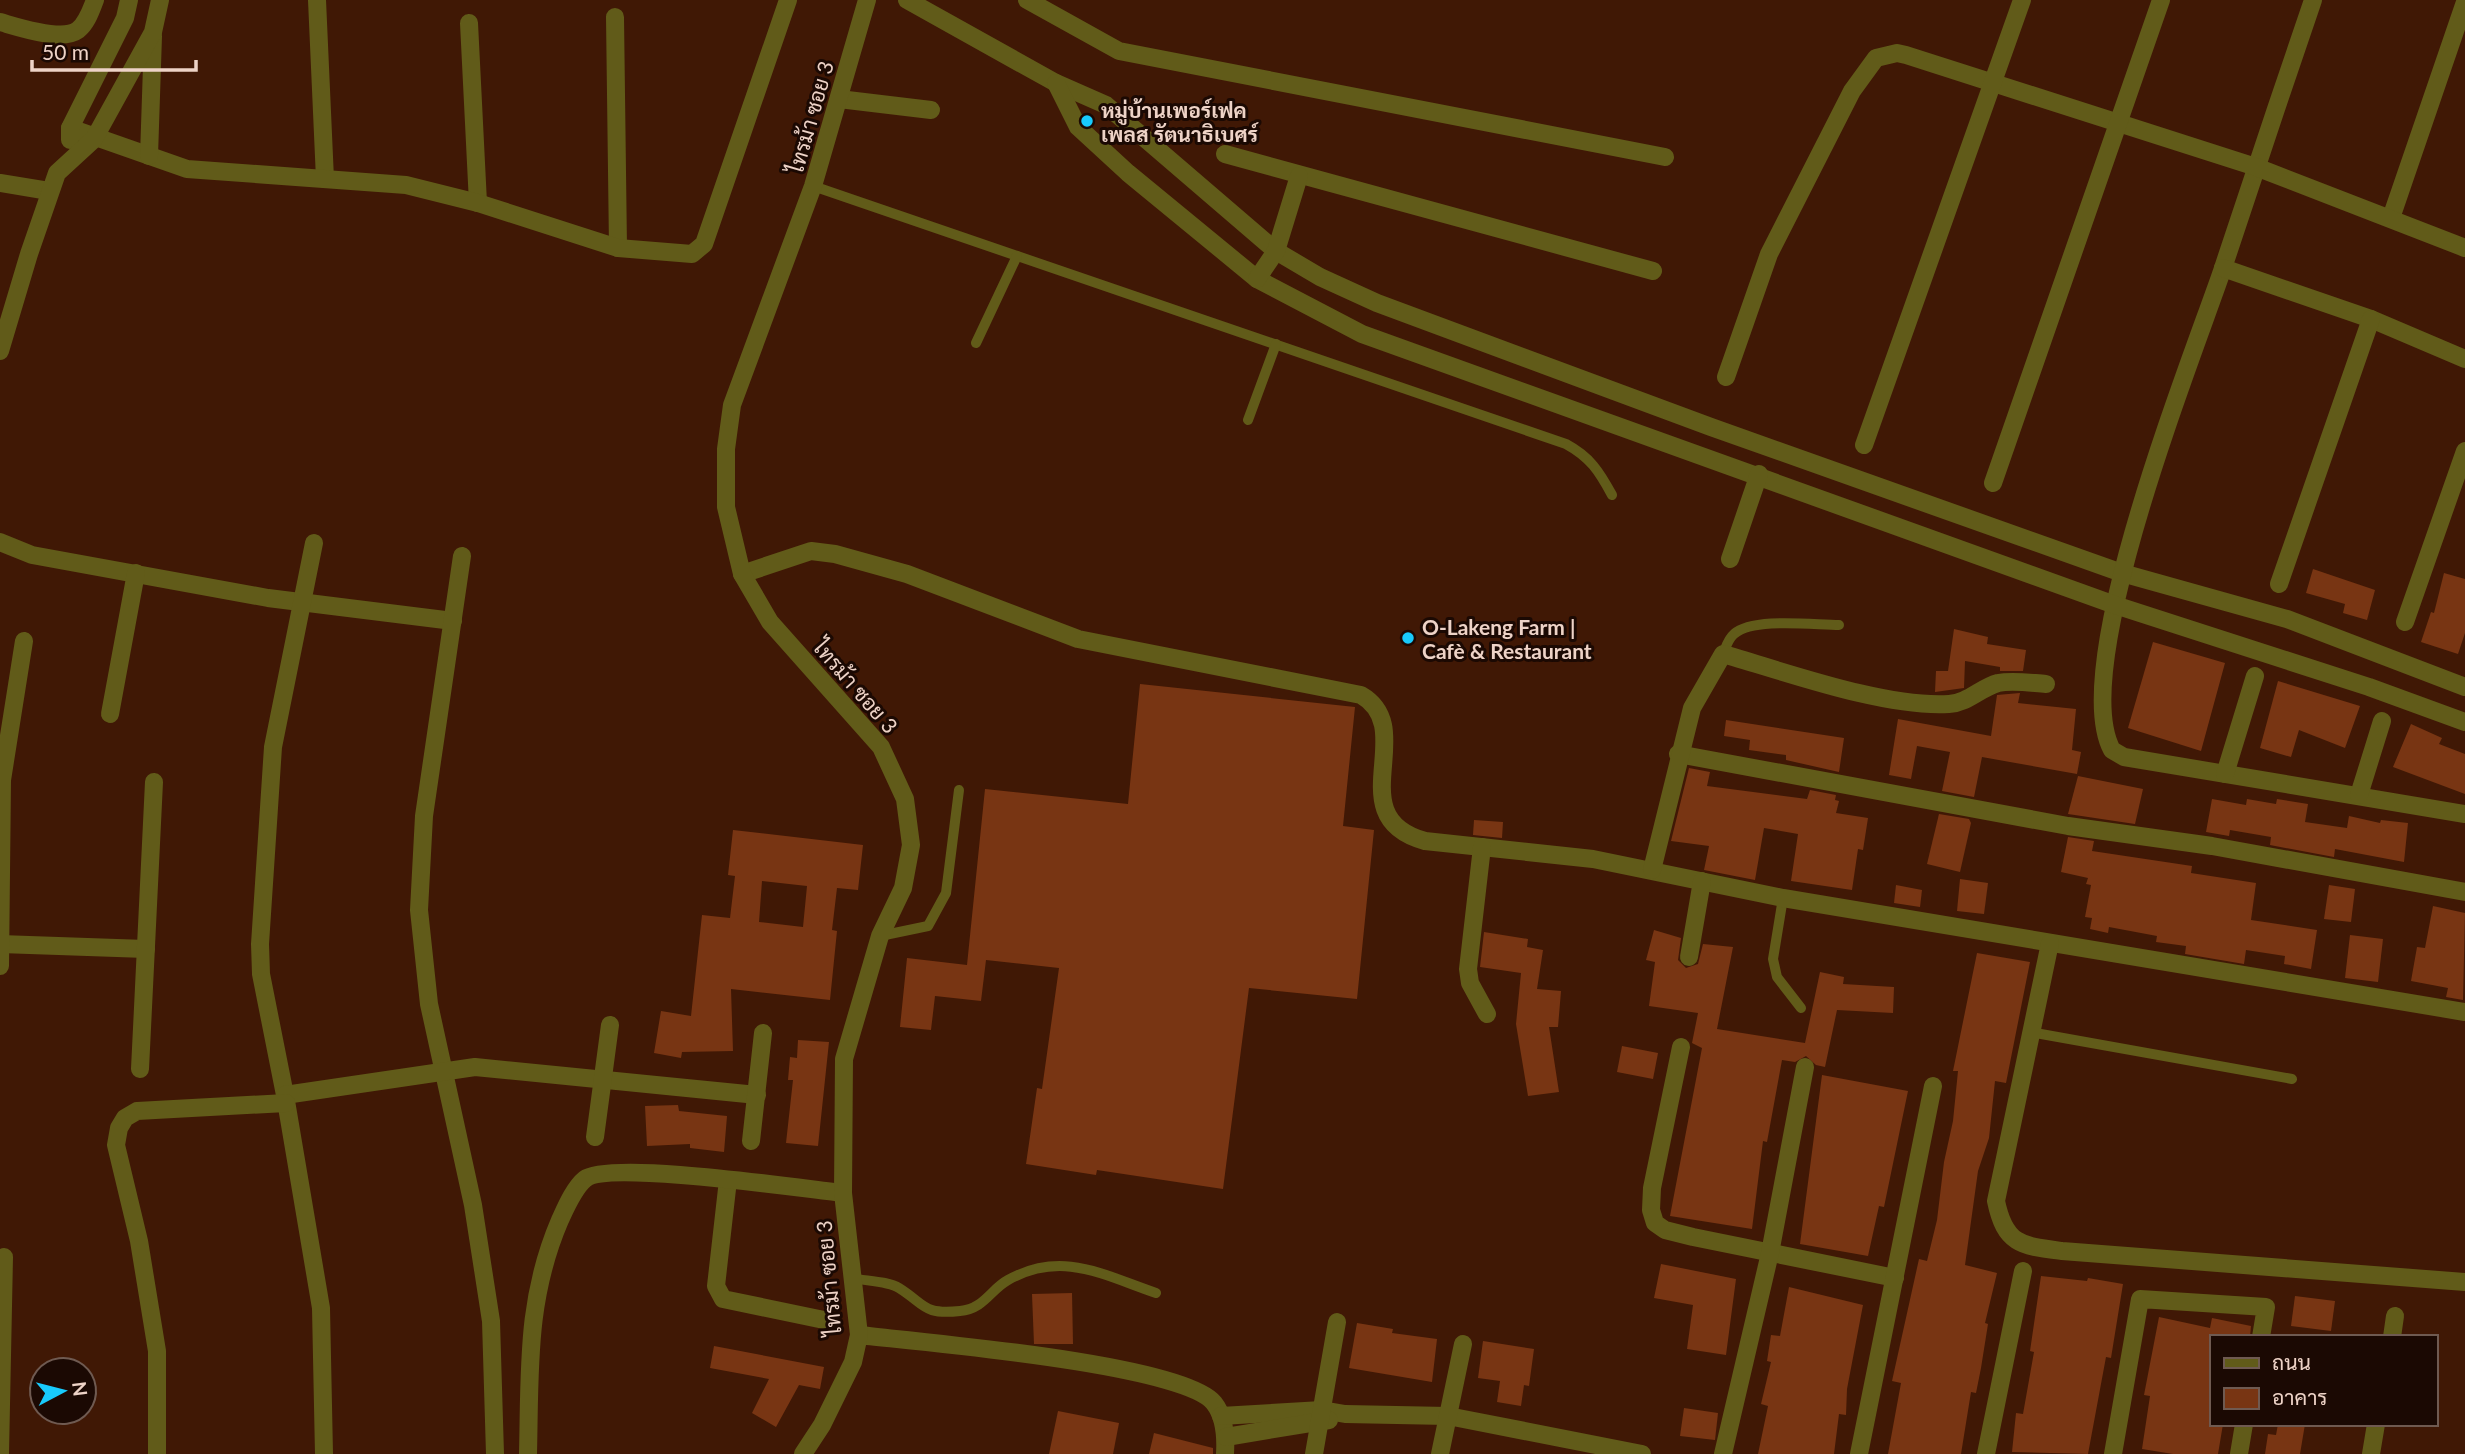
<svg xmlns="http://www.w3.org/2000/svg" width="2465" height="1454" font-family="Lato,Sarabun,sans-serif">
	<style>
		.building { fill: #783513; fill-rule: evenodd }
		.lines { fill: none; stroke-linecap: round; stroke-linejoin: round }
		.service { stroke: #615b19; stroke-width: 10 }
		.minor { stroke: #615b19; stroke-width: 18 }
		.tertiary { stroke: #615b19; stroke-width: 18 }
		.poi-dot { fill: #18cafc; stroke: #1b0903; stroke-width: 2.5 }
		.labels { text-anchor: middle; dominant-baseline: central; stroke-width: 6; stroke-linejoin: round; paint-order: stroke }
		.poi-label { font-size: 21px; font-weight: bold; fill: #eed3c7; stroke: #1b0903; text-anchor: start }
		.street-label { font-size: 21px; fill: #eed3c7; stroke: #1b0903 }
	</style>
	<rect width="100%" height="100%" fill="#401805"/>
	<!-- building -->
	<g class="building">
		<path d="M2313,569l62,21 -8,30 -24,-7 2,-9 -39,-11z"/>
		<path d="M2444,573l21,6v54l-7,21 -37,-12 10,-30 3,1z"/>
		<path d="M1954,629l34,8 -1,7 39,6 -3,21h-23v-4l-35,-6 -1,27 -29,4 1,-21h12z"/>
		<path d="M2153,642l72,21 -24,88 -73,-23z"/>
		<path d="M2278,681l82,25 -15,42 -46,-18 -8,27 -31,-9z"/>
		<path d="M1140,684l215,23 -12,119 31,4 -17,169 -108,-11 -26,201 -126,-19 -1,5 -70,-11 11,-76 5,1 17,-121 -73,-8 -5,41 -46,-5 -4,34 -31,-3 7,-69 60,7 18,-176 143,15z"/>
		<path d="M2020,693l-2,10 58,6 -4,41 9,2 -4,22 -95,-17 -8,40 -32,-6 8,-39 -33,-6 -6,33 -22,-4 9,-56 93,17 6,-41z"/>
		<path d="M1726,720l118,18 -5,34 -53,-12v-5l-37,-5 1,-10 -26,-4z"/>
		<path d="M2411,724l31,14 -3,6 26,10v40l-72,-27z"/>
		<path d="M1689,768l21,4 -3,14 100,13 3,-9 26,5 -1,5 4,1 -3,12 32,5 -5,32 -5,-1 -6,41 -61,-9 7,-47 -34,-6 -9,52 -51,-10 5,-24 -38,-5z"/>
		<path d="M2078,776l65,13 -8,35 -67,-10z"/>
		<path d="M2212,799l34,6 1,-6 29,5 1,-5 31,5 -3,18 42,6 2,-12 31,7 1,-3 27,3 -4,39 -69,-13 -1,8 -64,-12 1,-8 -41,-7 -1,6 -23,-4z"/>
		<path d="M1939,814l30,5 2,4 -11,49 -33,-8z"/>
		<path d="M1474,820l29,2 -1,16 -29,-3z"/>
		<path d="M733,830l130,15 -5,45 -21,-2 -5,42 5,1 -7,69 -99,-11 2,62 -51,1 -1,6 -27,-5 7,-42 30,5 11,-101 28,3 5,-42 -7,-1zM762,881l45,5 -4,41 -44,-5z"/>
		<path d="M2068,837l26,4 -2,10 100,15 -1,7 65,10 -5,37 66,10 -6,39 -27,-5 1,-8 -39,-6 -2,14 -59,-10 1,-8 -30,-4 1,-6 -48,-9 -1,6 -18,-4 2,-11 -7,-1 6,-32 -5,-1 2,-6 -27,-6z"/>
		<path d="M1960,879l28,4 -4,31 -27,-3z"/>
		<path d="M1896,885l26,5 -2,17 -26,-4z"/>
		<path d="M2329,885l26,4 -4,33 -27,-3z"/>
		<path d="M2433,906l32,7 -2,87 -17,-3 2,-9 -37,-7 6,-34 8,1z"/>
		<path d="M1654,930l27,8 -3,22 8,8 12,-4 5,-20 30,3 -16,82 88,14 15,-71 24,5 -1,7 51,3 -1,26 -56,-3 -12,57 -9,-2 -10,-9 -11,6 -13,-2 -15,82 -4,-1 -11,88 -82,-13 32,-168 -10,-5 6,-30 -49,-7 6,-44 -9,-2z"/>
		<path d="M1484,932l44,7 -1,8 16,3 -6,39 24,2 -3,36h-9l10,65 -31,4 -12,-72 5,-51 -41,-6z"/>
		<path d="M2350,935l33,4 -5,43 -33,-4z"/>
		<path d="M1977,953l53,9 -24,121 -11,-2 -6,57 -11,33 -13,94 32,8 -12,50 3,1 -7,44 -5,25 -5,-1 -10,62h-73l13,-71 -9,-2 27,-122 8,2 10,-41 7,-58 9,-41 5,-50h-5z"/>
		<path d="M798,1040l31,2 -11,104 -32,-3 7,-63h-5l2,-23 7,1z"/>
		<path d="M1622,1046l36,7 -5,26 -36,-7z"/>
		<path d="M1822,1075l86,16 -24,116 -5,-1 -11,50 -68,-12z"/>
		<path d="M678,1105l1,6 48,5 -3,36 -34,-4v-4l-43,2 -2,-40z"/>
		<path d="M1661,1264l75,15 -10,76 -39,-6 6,-44 -39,-7z"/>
		<path d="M2041,1276l46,5 1,-3 35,6 -12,74 -5,-1 -18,97 -76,-2 4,-39 7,1 11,-62 -4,-1z"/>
		<path d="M1789,1287l74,18 -16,84 -1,26 -7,-1 -5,40h-76l10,-48 -7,-2 10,-42 -4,-1 4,-26 9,1z"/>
		<path d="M1072,1293l1,51h-39l-2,-50z"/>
		<path d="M2295,1296l40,5 -4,30 -40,-5z"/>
		<path d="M2159,1317l51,11 2,-10 39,8 -1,11h-39v87h12l-5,30h-45l-31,-5 8,-53 -6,-1z"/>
		<path d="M1357,1323l36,6 -1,4 45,6 -5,43 -83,-14z"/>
		<path d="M1483,1341l51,8 -5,37 -5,-1 -3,21 -24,-4 3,-21 -22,-3z"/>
		<path d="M714,1346l110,21 -4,22 -21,-4 -23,42 -24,-14 17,-34 -59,-11z"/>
		<path d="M1684,1408l34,5 -3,27 -35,-4z"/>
		<path d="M1058,1411l61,12 -6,31h-64z"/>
		<path d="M2278,1424h27l-5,30h-35l3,-20 8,1z"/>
		<path d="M1154,1433l59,15v6h-64z"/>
	</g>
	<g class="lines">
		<!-- service -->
		<g class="service">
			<path d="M813,186l753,258c24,13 33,27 46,51"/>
			<path d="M976,343l41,-87"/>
			<path d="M1248,420l28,-76"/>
			<path d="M1723,654c3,-7 5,-15 11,-20 19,-17 80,-9 105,-9"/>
			<path d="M1783,898l-10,61 4,18 24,31"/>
			<path d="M880,936l48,-10 18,-33 13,-103"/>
			<path d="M2030,1032l262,47"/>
			<path d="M852,1278c13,3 36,3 47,10 27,17 24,27 61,23 24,-2 31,-22 48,-31 54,-30 95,-5 148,13"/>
		</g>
		<!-- minor -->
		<g class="minor">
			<path d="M317,0l8,179"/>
			<path d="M907,0l149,83 50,22 170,146 44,26 57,26 334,124 411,146 165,46 178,68"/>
			<path d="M1027,0l92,51 546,106"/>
			<path d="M2313,0c-31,90 -61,181 -91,271 -32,93 -154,398 -110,479l12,7 341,57"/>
			<path d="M615,17l3,231"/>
			<path d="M0,22c18,5 62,20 78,8 9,-7 13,-20 17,-30"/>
			<path d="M469,23l9,180"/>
			<path d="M1056,83l22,44 50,46 129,106 105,55 753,271 254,82 96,35"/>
			<path d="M839,99l92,11"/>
			<path d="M70,128l117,41 219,16 72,18 140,45 74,6 12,-10 84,-244"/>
			<path d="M70,140v-12l55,-110 4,-18"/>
			<path d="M1225,154l428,117"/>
			<path d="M149,156l4,-120"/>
			<path d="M0,183l49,8"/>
			<path d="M2391,218l74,-216"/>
			<path d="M2223,268l148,51 94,40"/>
			<path d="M1257,279l19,-28 23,-75"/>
			<path d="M0,351l29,-97 28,-81 37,-34 59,-107 7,-32"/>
			<path d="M1726,377l43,-123 83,-163 24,-33 21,-5 9,2 350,112 209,81"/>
			<path d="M1864,445l158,-445"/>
			<path d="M1993,483l168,-483"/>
			<path d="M0,542l32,13 236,43 185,23"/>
			<path d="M314,543l-41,204 -13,197 1,30 24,121 36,213 3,146"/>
			<path d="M462,556l-38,260 -5,94 10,94 44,201 18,116 4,133"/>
			<path d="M1730,559l29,-85"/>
			<path d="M742,574l69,-23 24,3 72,20 171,65 283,56c59,34 -23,122 64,146l168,18 190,39 682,114"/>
			<path d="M2279,584l92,-265"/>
			<path d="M2405,622l60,-171"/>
			<path d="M110,714l26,-141"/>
			<path d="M1678,754l390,72 144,20 253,46"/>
			<path d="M2225,774l30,-98"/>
			<path d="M2359,795l23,-74"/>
			<path d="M1482,847l-14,122 2,14 17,31"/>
			<path d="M1652,870l40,-162 31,-54c63,18 162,54 226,50 19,-1 31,-16 49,-21 15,-3 33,0 48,1"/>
			<path d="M2050,943l-54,258c9,44 26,45 66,50l403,31"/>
			<path d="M0,944l146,5"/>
			<path d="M1689,957l13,-76"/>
			<path d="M0,966l2,-186 22,-139"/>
			<path d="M1681,1047l-29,141 -1,22 4,13 10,7 28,7 202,41"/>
			<path d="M140,1069l14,-287"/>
			<path d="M285,1095l190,-28 282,28"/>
			<path d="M595,1137l15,-112"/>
			<path d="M751,1141l12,-108"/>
			<path d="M728,1180l-12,106 7,13 101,21"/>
			<path d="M859,1335c61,7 325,29 355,68 11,14 12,34 11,51"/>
			<path d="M2392,1337l3,-21"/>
			<path d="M1221,1416l101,-6 23,4 103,2 194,38"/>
			<path d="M1226,1437l103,-17"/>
			<path d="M0,1454l4,-197"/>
			<path d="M157,1454v-103l-18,-110 -23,-96 3,-17 6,-10 12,-7 149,-8"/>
			<path d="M528,1454c2,-85 -2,-155 32,-234 6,-13 14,-32 25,-41 24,-19 219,10 258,14"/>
			<path d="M1314,1454l23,-132"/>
			<path d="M1440,1454l23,-110"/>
			<path d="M1723,1454l47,-201 35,-186"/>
			<path d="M1859,1454l74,-368"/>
			<path d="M1986,1454l37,-183"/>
			<path d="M2113,1454l27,-155 126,8 -5,30"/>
			<path d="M2239,1454l5,-30"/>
			<path d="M2371,1454l5,-30"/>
		</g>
		<!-- tertiary -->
		<path class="tertiary" d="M803,1454l19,-29 31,-63 6,-27 -16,-142 1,-134 36,-123 23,-48 8,-43 -6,-46 -24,-52 -111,-125 -28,-48 -16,-67v-58l6,-44 81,-219 54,-186"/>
	</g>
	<!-- markers -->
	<g class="poi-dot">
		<circle cx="1087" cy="121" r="7"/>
		<circle cx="1408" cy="638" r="7"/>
	</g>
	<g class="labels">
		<!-- poi labels -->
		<g class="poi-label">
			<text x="1101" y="109">หมู่บ้านเพอร์เฟค<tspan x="1101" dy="24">เพลส รัตนาธิเบศร์</tspan></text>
			<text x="1422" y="626">O-Lakeng Farm |<tspan x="1422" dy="24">Cafè &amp; Restaurant</tspan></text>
		</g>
		<!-- street labels -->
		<g class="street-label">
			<text transform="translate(810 117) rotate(-74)">ไทรม้า ซอย 3</text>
			<text transform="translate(856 686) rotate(49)">ไทรม้า ซอย 3</text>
			<text transform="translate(828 1278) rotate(-95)">ไทรม้า ซอย 3</text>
		</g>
	</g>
	<!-- legend -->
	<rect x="2210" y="1335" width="228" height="91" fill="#1b0903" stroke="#6f5a51" stroke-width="2"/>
	<rect x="2224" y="1358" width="35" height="10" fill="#615b19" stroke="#6f5a51" stroke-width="2"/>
	<text x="2272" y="1370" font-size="21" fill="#eed3c7">ถนน</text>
	<rect x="2224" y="1388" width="35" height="21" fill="#783513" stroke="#6f5a51" stroke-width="2"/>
	<text x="2272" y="1405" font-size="21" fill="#eed3c7">อาคาร</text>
	<!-- north arrow -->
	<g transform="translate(63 1391) rotate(83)"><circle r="33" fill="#1b0903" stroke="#6f5a51" stroke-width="2"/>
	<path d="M0-5L12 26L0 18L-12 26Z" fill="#18cafc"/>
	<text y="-10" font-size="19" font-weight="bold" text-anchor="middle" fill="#eed3c7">N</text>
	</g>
	<!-- scale -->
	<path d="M32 60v10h164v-10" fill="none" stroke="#eed3c7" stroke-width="3.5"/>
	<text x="42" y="60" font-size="21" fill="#eed3c7" stroke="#1b0903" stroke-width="5" paint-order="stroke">50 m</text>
</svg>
